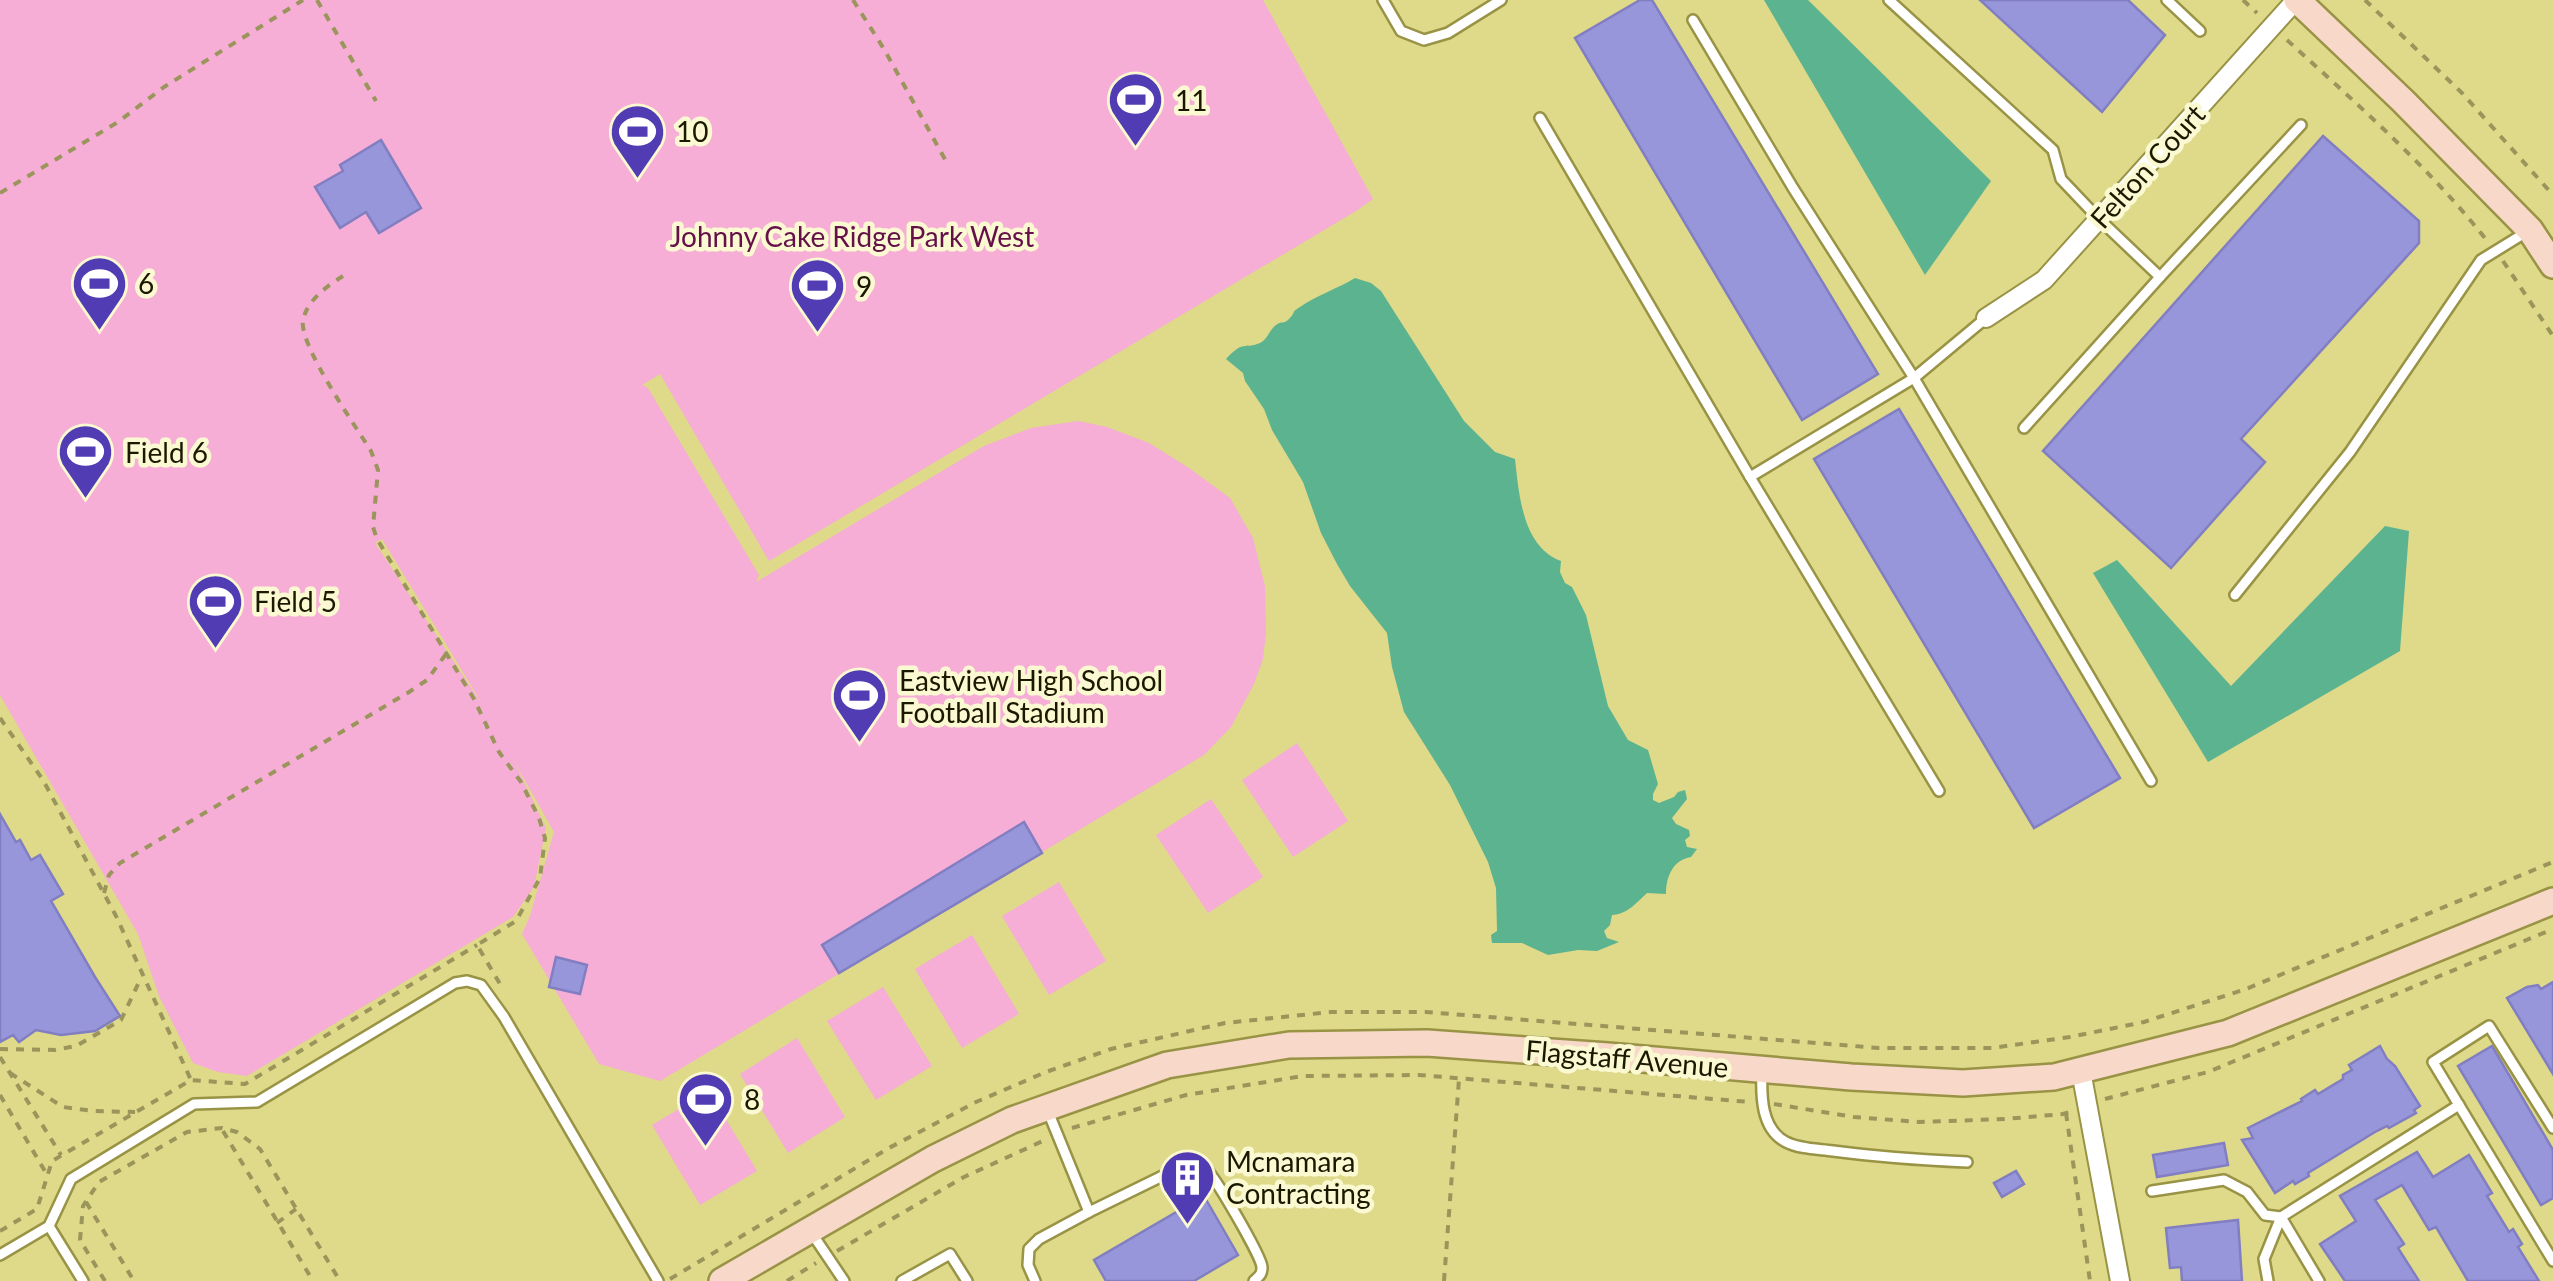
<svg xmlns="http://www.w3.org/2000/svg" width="2553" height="1281" font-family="Lato,sans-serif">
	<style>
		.green { fill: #f6add6; fill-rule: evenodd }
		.water { fill: #5bb38f }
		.building { fill: #9896db; stroke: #817ec1; stroke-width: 2.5 }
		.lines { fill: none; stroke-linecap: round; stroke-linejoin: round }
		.lane-casing { stroke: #999345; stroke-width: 14 }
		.street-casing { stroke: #999345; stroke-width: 22 }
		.secondary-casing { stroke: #999345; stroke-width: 30 }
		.path { stroke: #9a955a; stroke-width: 4; stroke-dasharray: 8 8; stroke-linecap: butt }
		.lane { stroke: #fff; stroke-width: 9 }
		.street { stroke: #fff; stroke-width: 18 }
		.secondary { stroke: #f8d8c8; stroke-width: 25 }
		.labels { text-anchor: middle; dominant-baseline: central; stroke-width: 9; stroke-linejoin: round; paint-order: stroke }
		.poi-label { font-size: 28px; fill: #1b1800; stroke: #faf9d2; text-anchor: start }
		.street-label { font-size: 28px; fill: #1b1800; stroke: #faf9d2 }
		.park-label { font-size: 28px; fill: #651049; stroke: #faf9d2 }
	</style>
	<rect width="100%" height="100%" fill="#dfd98a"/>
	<!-- green -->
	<g class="green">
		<path d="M0,0h1263l110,199 -17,12 -587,350 -109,-187 -18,11 6,3 111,187 -3,7 228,-136 47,-18 47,-7 29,6 42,16 40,25 41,30 23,40 12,48 1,47 -3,26 -9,25 -23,43 -27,28 -544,326 -61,-17 -77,-130 8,-18 24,-84 -40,-71 32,67 -12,59 -21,30 -266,159 -29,-4 -25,-9 -34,-67 -21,-62 -138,-239zM382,539l98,161v1l-105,-158z"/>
		<path d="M1297,743l51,78 -55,36 -51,-77z"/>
		<path d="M1211,799l52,78 -55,36 -52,-78z"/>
		<path d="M1059,882l47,79 -57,34 -47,-79z"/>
		<path d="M972,935l47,79 -57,34 -47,-79z"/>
		<path d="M883,987l49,79 -56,34 -49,-79z"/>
		<path d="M797,1038l48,79 -57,36 -48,-79z"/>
		<path d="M709,1091l48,80 -57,34 -48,-80z"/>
	</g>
	<!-- water -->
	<g class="water">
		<path d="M1764,0h44l183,181 -66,94z"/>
		<path d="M1355,278l16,5 10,8 83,130 31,31 20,7c4,35 7,87 46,102l-1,11 5,11 7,4 14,28 22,91 20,34 20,10 10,34 -5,10v6l6,3 15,-6 4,-5 7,-2 2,9 -15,19 4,6 13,6 1,6 -5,4 2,7 10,2 -6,8c-18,3 -25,19 -25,37l-19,-1c-11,10 -19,21 -35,22l-2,10 -6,6 3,7 12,4 -22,9 -19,-1 -30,5 -26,-12h-30l-1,-8 6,-4 -1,-43 -8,-26 -38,-77 -46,-73 -12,-45 -5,-34 -37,-47 -13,-22 -16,-31 -18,-51 -31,-52 -8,-21 -19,-28 -2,-8 -17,-14c19,-20 17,-9 34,-16 8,-4 9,-13 16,-18 7,-5 7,0 13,-6 8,-8 1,-6 11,-12 17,-12 37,-18 55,-29z"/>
		<path d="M2385,526l24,5 -9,120 -192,111 -115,-189 24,-13 114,126z"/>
	</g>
	<!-- building -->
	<g class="building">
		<path d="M1640,0h12l226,374 -76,46 -227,-382z"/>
		<path d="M1980,0h148l37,35 -63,77z"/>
		<path d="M2323,136l96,85v22l-178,196 24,23 -94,106 -128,-117z"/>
		<path d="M381,140l40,68 -42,25 -13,-21 -26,16 -25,-41 28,-16 -3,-6z"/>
		<path d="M1899,409l221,369 -86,50 -220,-369z"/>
		<path d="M0,814l16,28 4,-2 11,20 9,-5 23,39 -12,7 44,76 25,39 -25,15 -34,4 -25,-5 -17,12 -6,-7 -13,7z"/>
		<path d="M1024,822l18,31 -203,120 -17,-28z"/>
		<path d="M556,957l31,8 -7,29 -31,-7z"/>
		<path d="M2553,982v92l-46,-76 20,-11 11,-2 3,4z"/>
		<path d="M2380,1046l7,13 8,7 25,40 -6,4 2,3 -27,15 -2,-2 -12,6 -67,41 1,3 -14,8 -2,-3 -18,12 -33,-53 11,-2 -5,-10 54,-27 -1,-2 14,-9 3,4 25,-15v-4l9,-5 -3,-5z"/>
		<path d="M2492,1046l61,104v48l-12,7 -83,-139z"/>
		<path d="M2224,1143l4,22 -71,12 -4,-22z"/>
		<path d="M2417,1152l16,25 36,-22 23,38 -5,3 22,36 4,-3 9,15 -4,3 21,34h-71l-32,-54 -7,3 -27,-45 -27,15 29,44 -6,4 21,33h-74l-25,-37 36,-23 -16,-25z"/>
		<path d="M2016,1171l8,13 -22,13 -8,-14z"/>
		<path d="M1204,1196l34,59 -44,26h-88l-12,-21z"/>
		<path d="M2238,1220l4,61h-60l-1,-14 -11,1 -4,-40z"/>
	</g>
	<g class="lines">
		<defs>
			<g id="lane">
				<path d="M1383,0l18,31 23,9 24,-7 53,-33"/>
				<path d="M1889,0l164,150 8,29 38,40 61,58 -136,151"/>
				<path d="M2167,0l33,31"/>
				<path d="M1693,20l100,168 121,190 72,-60"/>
				<path d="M1540,118l210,359 164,-99 237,403"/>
				<path d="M2160,277l141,-152"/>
				<path d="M1750,477l189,314"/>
				<path d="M2235,595l115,-143 131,-192 47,-29"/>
				<path d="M1762,1072c-1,24 -1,57 24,70 13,7 33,7 47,9 45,6 89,9 134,11"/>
				<path d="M1047,1109l42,103 100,-49c6,1 10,1 15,4 10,7 57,89 58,100 0,8 -3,9 -8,14"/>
				<path d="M2553,1128l-64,-102 -56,36 120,199"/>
				<path d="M2152,1191l72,-11 23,12 18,23 16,2 178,-112"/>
				<path d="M49,1226l34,55"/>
				<path d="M811,1232l33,49"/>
				<path d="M0,1255l49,-29 22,-47 123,-75 63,-2 198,-119 12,-2 14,4 23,32 154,264"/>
				<path d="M902,1281l48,-27 17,27"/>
				<path d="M1035,1281l-7,-16 1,-16 10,-10 50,-27"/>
				<path d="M2268,1281l-4,-22 17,-42 38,64"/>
			</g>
			<g id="street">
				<path d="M1986,318l58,-38 252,-280"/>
				<path d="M2081,1071l39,210"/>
			</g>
			<g id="secondary">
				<path d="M2297,0l106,101 127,129 23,35"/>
				<path d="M722,1281l211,-122 79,-39 155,-55 122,-20 138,-2 181,13 243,21 112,6 91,-6 174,-44 325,-132"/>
			</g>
		</defs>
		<!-- lane casing -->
		<use href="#lane" class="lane-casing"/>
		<!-- street casing -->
		<use href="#street" class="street-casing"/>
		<!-- secondary casing -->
		<use href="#secondary" class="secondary-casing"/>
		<!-- path -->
		<g class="path">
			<path d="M317,0l59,101"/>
			<path d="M853,0l31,49 63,114"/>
			<path d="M2243,0l14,13"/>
			<path d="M2365,0l97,93 91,102"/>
			<path d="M2287,40c70,64 142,127 201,202"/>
			<path d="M0,193l118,-71 46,-35 139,-87"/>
			<path d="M2503,261l50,75"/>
			<path d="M343,276c-16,10 -37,25 -40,45 -4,24 53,106 68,130l7,19 -5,57 4,12 97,160 25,53 22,30 18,36 6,20 -5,40 -24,43 -39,24 23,39"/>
			<path d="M0,718l43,62 73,136 75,164"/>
			<path d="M104,893l5,-18 11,-12 289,-171 18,-12 19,-26"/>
			<path d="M0,1049l55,1 21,-4 45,-26 20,-42"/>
			<path d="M0,1057l61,98"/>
			<path d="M10,1073l53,34 30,4 42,1"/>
			<path d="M0,1095l46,78"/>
			<path d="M2105,1099l103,-27 345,-143"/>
			<path d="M1774,1104l80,13 65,5 86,-3 58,-5 10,-3"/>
			<path d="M2066,1113l24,168"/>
			<path d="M1072,1128l114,-33 117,-19 116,-1 331,27"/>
			<path d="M223,1131l90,150"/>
			<path d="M86,1202l48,79"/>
			<path d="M277,1223l19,-14"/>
			<path d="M0,1231l37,-22 15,-48 139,-81 54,4 232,-139"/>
			<path d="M837,1251l127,-74 81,-37"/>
			<path d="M670,1279l219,-131 87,-46 70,-30 65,-23 114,-26 106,-11h95l453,36h113l78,-11 74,-15 102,-33 307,-127"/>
			<path d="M105,1281l-25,-41 3,-34 16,-24 88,-50 35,-4 15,4 23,17 80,132"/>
			<path d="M787,1281l29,-18"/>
			<path d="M1444,1281l15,-202"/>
		</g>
		<!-- lane -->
		<use href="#lane" class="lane"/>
		<!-- street -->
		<use href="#street" class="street"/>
		<!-- secondary -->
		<use href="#secondary" class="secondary"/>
	</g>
	<!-- icons -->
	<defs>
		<symbol id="stadium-pin" viewBox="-11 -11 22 30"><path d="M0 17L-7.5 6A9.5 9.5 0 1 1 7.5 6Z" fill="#523cb4" stroke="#faf9d2"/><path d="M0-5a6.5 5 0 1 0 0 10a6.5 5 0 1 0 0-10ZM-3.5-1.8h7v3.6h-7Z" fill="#fff"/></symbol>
		<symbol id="building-pin" viewBox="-11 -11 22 30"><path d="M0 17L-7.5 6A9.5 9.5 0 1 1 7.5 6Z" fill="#523cb4" stroke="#faf9d2"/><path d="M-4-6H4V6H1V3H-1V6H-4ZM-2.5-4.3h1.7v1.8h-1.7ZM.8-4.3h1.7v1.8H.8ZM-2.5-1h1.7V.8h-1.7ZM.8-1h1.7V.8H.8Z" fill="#fff"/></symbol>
	</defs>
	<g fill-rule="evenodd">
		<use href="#stadium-pin" x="1104" y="68" width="63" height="86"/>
		<use href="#stadium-pin" x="606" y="100" width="63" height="86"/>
		<use href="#stadium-pin" x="68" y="252" width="63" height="86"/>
		<use href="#stadium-pin" x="786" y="254" width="63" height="86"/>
		<use href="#stadium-pin" x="54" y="420" width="63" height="86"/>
		<use href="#stadium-pin" x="184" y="570" width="63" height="86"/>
		<use href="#stadium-pin" x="828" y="664" width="63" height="86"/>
		<use href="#stadium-pin" x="674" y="1068" width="63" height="86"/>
		<use href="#building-pin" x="1156" y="1146" width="63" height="86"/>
	</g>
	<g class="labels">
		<!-- poi labels -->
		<g class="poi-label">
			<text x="1175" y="100">11</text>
			<text x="676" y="131">10</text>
			<text x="138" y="283">6</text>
			<text x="856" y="286">9</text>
			<text x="125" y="452">Field 6</text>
			<text x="254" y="601">Field 5</text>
			<text x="899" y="680">Eastview High School<tspan x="899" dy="32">Football Stadium</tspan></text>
			<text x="744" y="1099">8</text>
			<text x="1226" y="1161">Mcnamara<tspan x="1226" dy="32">Contracting</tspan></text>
		</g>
		<!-- street labels -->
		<g class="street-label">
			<text transform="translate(2147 166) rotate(-48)">Felton Court</text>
			<text transform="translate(1627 1058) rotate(5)">Flagstaff Avenue</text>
		</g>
		<!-- park labels -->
		<g class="park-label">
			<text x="852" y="236">Johnny Cake Ridge Park West</text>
		</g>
	</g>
</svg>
